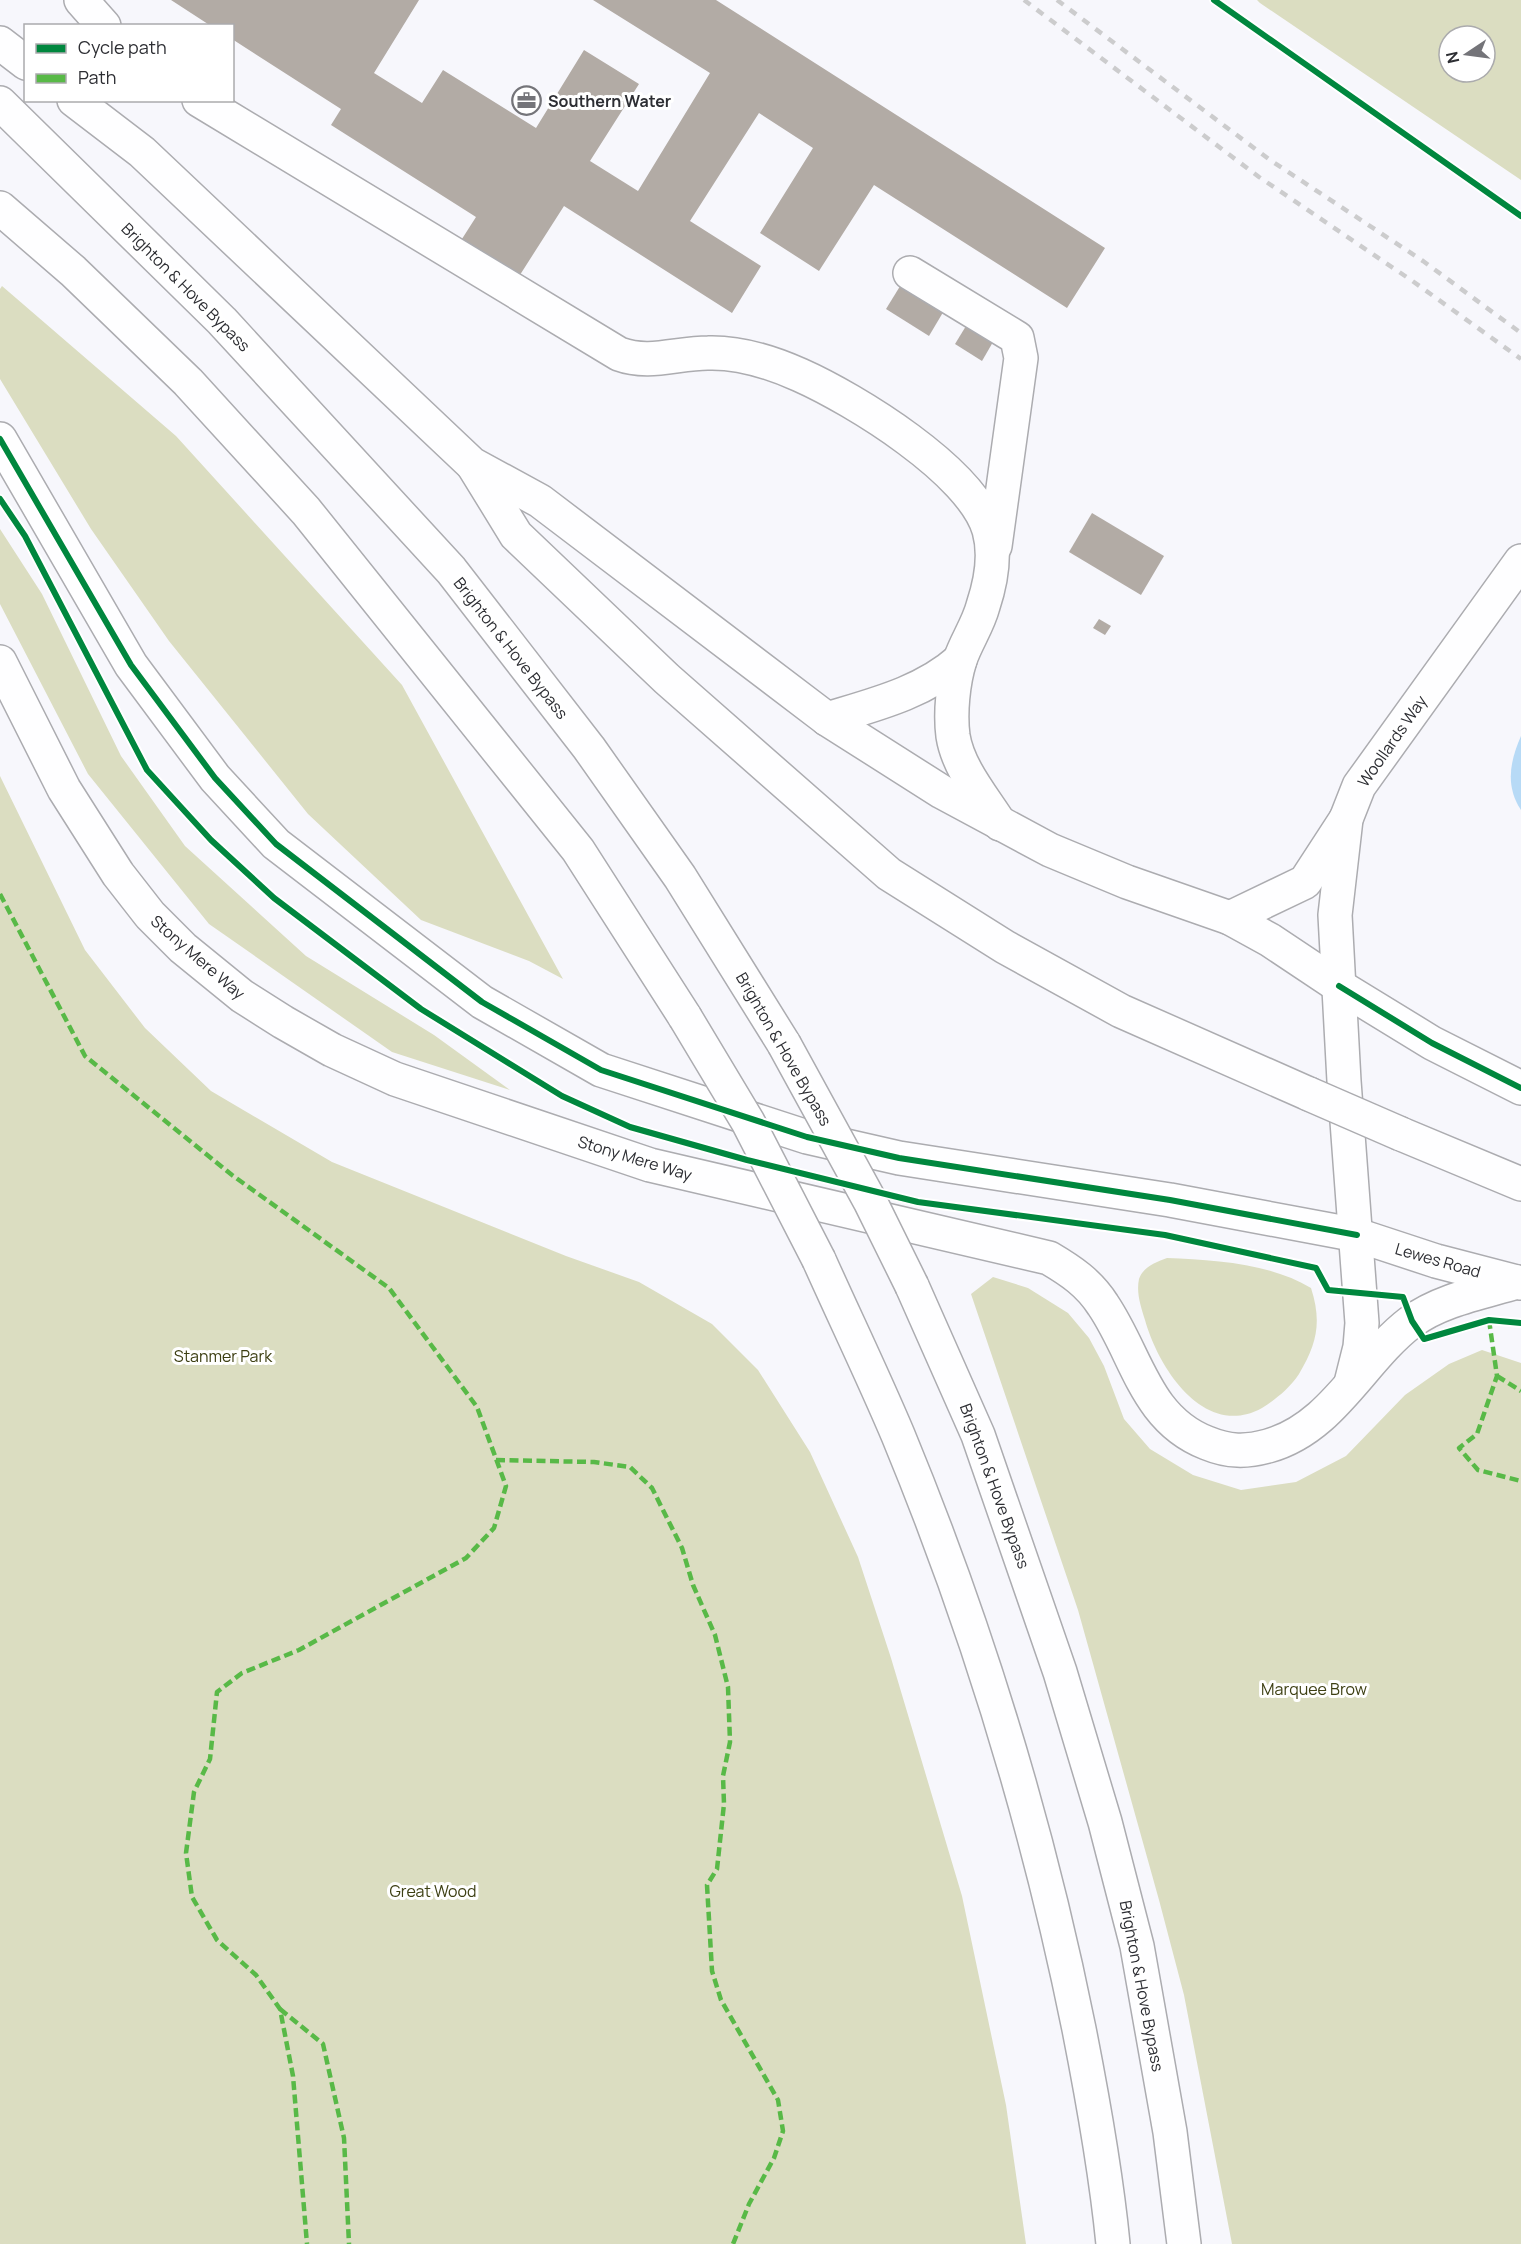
<svg xmlns="http://www.w3.org/2000/svg" width="1521" height="2244" font-family="Manrope,sans-serif">
	<style>
		.green { fill: #dbddc1; fill-rule: evenodd }
		.water { fill: #b7daf6 }
		.building { fill: #b2aba5 }
		.lines { fill: none; stroke-linecap: round; stroke-linejoin: round }
		.minor-casing { stroke: #acacb0; stroke-width: 36 }
		.major-casing { stroke: #acacb0; stroke-width: 36 }
		.highway-casing { stroke: #acacb0; stroke-width: 36 }
		.minor { stroke: #fefeff; stroke-width: 33 }
		.major { stroke: #fefeff; stroke-width: 33 }
		.highway { stroke: #fefeff; stroke-width: 33 }
		.rail { stroke: #cccccd; stroke-width: 4.5; stroke-dasharray: 8 8; stroke-linecap: butt }
		.highway-bridge-casing { stroke: #acacb0; stroke-width: 36; stroke-linecap: butt }
		.highway-bridge { stroke: #fefeff; stroke-width: 33 }
		.quiet { stroke: #58b947; stroke-width: 4.5; stroke-dasharray: 9 4.5; stroke-linecap: butt }
		.cycleway-casing { stroke: #fff; stroke-width: 10 }
		.cycleway { stroke: #00873e; stroke-width: 6 }
		.labels { text-anchor: middle; dominant-baseline: central; stroke-width: 6; stroke-linejoin: round; paint-order: stroke }
		.poi-label { font-size: 16px; font-weight: bold; fill: #2d2e33; stroke: #fff; text-anchor: start }
		.street-label { font-size: 16px; fill: #2d2e33; stroke: #fff }
		.park-label { font-size: 16px; fill: #3d3f13; stroke: #fff }
	</style>
	<rect width="100%" height="100%" fill="#f7f7fc"/>
	<!-- green -->
	<g class="green">
		<path d="M1257,0h264v180l-261,-177zM1449,36h36v36h-36z"/>
		<path d="M2,286l174,150 226,249 161,294 -34,-18 -108,-41 -113,-106 -139,-173 -78,-112 -91,-150v-90z"/>
		<path d="M0,529l42,65 79,162 64,90 121,110 128,79 76,55 -118,-38 -183,-128 -121,-150 -88,-170z"/>
		<path d="M0,776l85,174 60,78 66,63 121,71 234,94 73,26 73,42 46,46 52,82 48,105 33,101 71,238 44,209 20,139h-1026z"/>
		<path d="M1167,1258c47,2 103,5 144,30 11,34 6,56 -12,86 -10,15 -23,25 -37,34 -58,32 -104,-41 -117,-88 -4,-13 -9,-27 -6,-41 4,-12 17,-17 28,-21z"/>
		<path d="M993,1277l35,11 40,25 21,25 15,28 20,53 26,30 43,26 48,15 55,-8 50,-26 59,-61 44,-31 33,-14 39,13v881h-289l-48,-249 -25,-95 -81,-290 -107,-316z"/>
	</g>
	<!-- water -->
	<path class="water" d="M1521,736v74c-16,-24 -11,-49 0,-74z"/>
	<!-- building -->
	<g class="building">
		<path d="M171,0h248l-45,73 48,30 21,-33 93,58 48,-78 55,34 -49,77 48,30 72,-118 -117,-73h123l389,248 -38,60 -193,-123 -55,86 -59,-38 53,-85 -54,-35 -69,108 71,45 -29,47 -168,-107 -46,72 -58,-36 16,-25 -145,-92 10,-16 -109,-70v-13h-21z"/>
		<path d="M902,283l43,26 -16,27 -43,-27z"/>
		<path d="M966,326l27,16 -11,19 -27,-17z"/>
		<path d="M1092,513l72,43 -23,39 -72,-43z"/>
		<path d="M1099,619l12,7 -6,9 -12,-7z"/>
	</g>
	<g class="lines">
		<defs>
			<g id="minor">
				<path d="M81,0l23,26"/>
				<path d="M199,100l420,254c30,11 58,-1 89,-1 32,-1 63,9 92,22 54,24 172,96 189,155 7,25 2,52 -6,76 -5,19 -17,36 -23,54 -7,22 -10,53 -7,76 5,32 30,61 47,88"/>
				<path d="M910,273l107,65 4,20 -26,188"/>
				<path d="M0,662l64,127 54,85 32,41 33,33 59,48 41,26 49,28 63,29 255,86 399,93c22,13 40,25 54,47 34,50 42,114 104,138 22,9 39,9 61,3 65,-18 93,-86 143,-124 29,-22 73,-30 106,-40"/>
				<path d="M827,719c46,-14 96,-26 133,-59"/>
				<path d="M1351,1383l9,-36 2,-24 -18,-242 -9,-166 11,-96 13,-33 162,-225"/>
			</g>
			<g id="major">
				<path d="M1339,986l93,57 89,45"/>
				<path d="M1357,1235l79,26 85,22"/>
			</g>
			<g id="highway">
				<path d="M0,43l26,20"/>
				<path d="M74,100l68,52 330,312 68,37 287,218 115,73 108,58 77,32 103,36 40,22 69,46"/>
				<path d="M0,103l222,218 229,249 138,178 91,129 104,167"/>
				<path d="M0,208l73,63 115,111 118,129 272,339 107,167"/>
				<path d="M0,439l131,226 84,113 61,66 206,158 119,68 206,67 92,21 271,42 187,35"/>
				<path d="M473,465l43,70 151,144 222,195 116,73 116,64 188,83"/>
				<path d="M1230,918l75,-36 41,-63"/>
				<path d="M1401,1134l120,50"/>
				<path d="M819,1260c26,58 54,116 79,175 79,191 140,391 181,594 14,71 27,143 34,215"/>
				<path d="M912,1286l66,149 82,237 45,150 32,124 33,186 14,112"/>
			</g>
		</defs>
		<!-- minor casing -->
		<use href="#minor" class="minor-casing"/>
		<!-- major casing -->
		<use href="#major" class="major-casing"/>
		<!-- highway casing -->
		<use href="#highway" class="highway-casing"/>
		<!-- minor -->
		<use href="#minor" class="minor"/>
		<!-- major -->
		<use href="#major" class="major"/>
		<!-- highway -->
		<use href="#highway" class="highway"/>
		<!-- rail -->
		<g class="rail">
			<path d="M1024,0l235,177 152,103 110,79"/>
			<path d="M1057,0l213,160 153,101 98,72"/>
		</g>
		<defs>
			<g id="highway-bridge">
				<path d="M685,1017l63,105 71,138"/>
				<path d="M784,1044l86,157 42,85"/>
				<path d="M1309,1094l92,40"/>
			</g>
		</defs>
		<!-- highway-bridge casing -->
		<use href="#highway-bridge" class="highway-bridge-casing"/>
		<!-- highway-bridge -->
		<use href="#highway-bridge" class="highway-bridge"/>
		<!-- quiet -->
		<g class="quiet">
			<path d="M0,894l85,162 147,119 157,113 88,119 29,79 -12,42 -28,30 -167,92 -57,23 -25,19 -7,67 -16,33 -8,61 6,44 25,43 39,35 24,34 13,67 14,168"/>
			<path d="M1489,1320l8,56 -20,58 -18,14 19,22 43,11"/>
			<path d="M1497,1376l24,15"/>
			<path d="M496,1460l98,2 36,5 22,21 30,60 11,37 22,50 13,52 2,55 -7,34 1,28 -7,65 -10,16 5,86 9,29 57,100 5,31 -9,27 -25,46 -16,40"/>
			<path d="M280,2009l43,35 21,94 5,106"/>
		</g>
		<defs>
			<g id="cycleway">
				<path d="M1214,0l307,216"/>
				<path d="M0,439l131,226 84,113 61,66 206,158 119,68 206,67 92,21 271,42 187,35"/>
				<path d="M0,499l25,37 122,234 64,70 63,58 147,111 141,87 68,31 117,33 171,42 247,33 151,33 12,22 75,7 9,24 12,18 65,-19 32,3"/>
				<path d="M1339,986l93,57 89,45"/>
			</g>
		</defs>
		<!-- cycleway casing -->
		<use href="#cycleway" class="cycleway-casing"/>
		<!-- cycleway -->
		<use href="#cycleway" class="cycleway"/>
	</g>
	<!-- icons -->
	<defs>
		<symbol id="office-ring" viewBox="-11 -11 22 22"><circle r="9.5" fill="#fff" stroke="#747479" stroke-width="1.5"/><path d="M-6-3h4V-5.5h4V-3h4V5H-6ZM-1-4.5V-3h2v-1.5ZM-6 0V1H6V0Z" fill="#747479"/></symbol>
	</defs>
	<g fill-rule="evenodd">
		<use href="#office-ring" x="510" y="84" width="33" height="33"/>
	</g>
	<g class="labels">
		<!-- poi labels -->
		<g class="poi-label">
			<text x="548" y="101">Southern Water</text>
		</g>
		<!-- street labels -->
		<g class="street-label">
			<text transform="translate(186 287) rotate(45)">Brighton &amp; Hove Bypass</text>
			<text transform="translate(511 648) rotate(52)">Brighton &amp; Hove Bypass</text>
			<text transform="translate(1392 741) rotate(-55)">Woollards Way</text>
			<text transform="translate(198 957) rotate(41)">Stony Mere Way</text>
			<text transform="translate(784 1049) rotate(60)">Brighton &amp; Hove Bypass</text>
			<text transform="translate(635 1158) rotate(17)">Stony Mere Way</text>
			<text transform="translate(1438 1260) rotate(16)">Lewes Road</text>
			<text transform="translate(995 1486) rotate(70)">Brighton &amp; Hove Bypass</text>
			<text transform="translate(1142 1986) rotate(79)">Brighton &amp; Hove Bypass</text>
		</g>
		<!-- park labels -->
		<g class="park-label">
			<text x="223" y="1356">Stanmer Park</text>
			<text x="1314" y="1689">Marquee Brow</text>
			<text x="433" y="1891">Great Wood</text>
		</g>
	</g>
	<!-- legend -->
	<rect x="24" y="24" width="210" height="78" fill="#ffffff" stroke="#ababad" stroke-width="1.5"/>
	<rect x="36" y="44" width="30" height="9" fill="#00873e" stroke="#ababad" stroke-width="1.5"/>
	<text x="78" y="54" font-size="18" fill="#2d2e33">Cycle path</text>
	<rect x="36" y="74" width="30" height="9" fill="#58b947" stroke="#ababad" stroke-width="1.5"/>
	<text x="78" y="84" font-size="18" fill="#2d2e33">Path</text>
	<!-- north arrow -->
	<g transform="translate(1467 54) rotate(257)"><circle r="28" fill="#ffffff" stroke="#ababad" stroke-width="1.5"/>
	<path d="M0-4.5L10 22L0 15L-10 22Z" fill="#747479"/>
	<text y="-9" font-size="16" font-weight="bold" text-anchor="middle" fill="#2d2e33">N</text>
	</g>
</svg>
